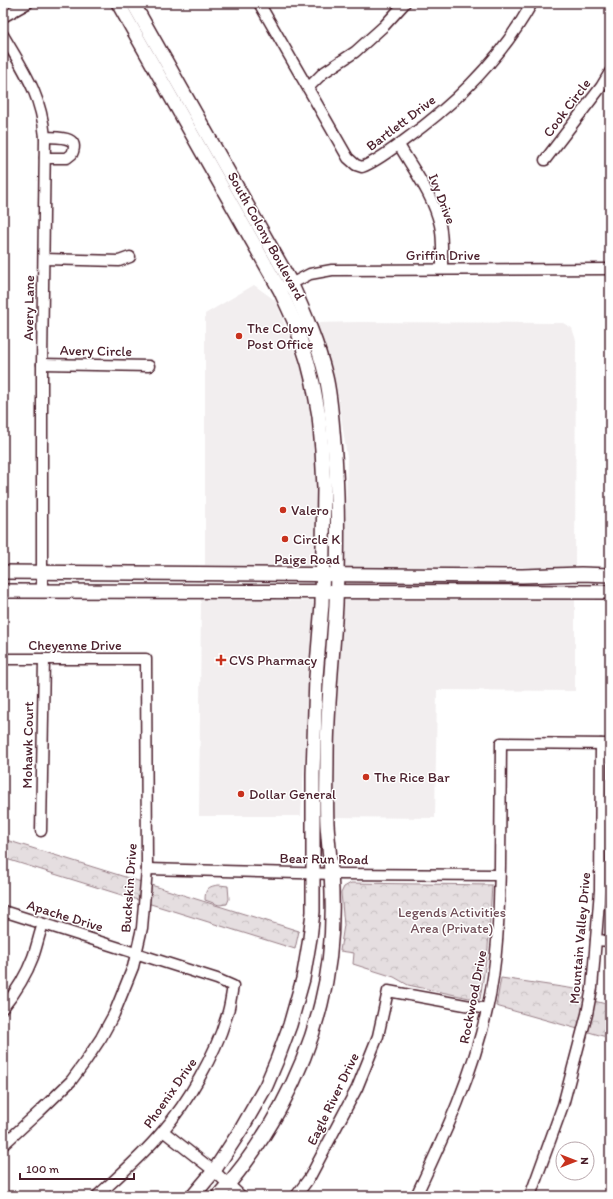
<svg xmlns="http://www.w3.org/2000/svg" width="613" height="1199" font-family="Itim,sans-serif">
	<style>
		.built { fill: #f2eeef }
		.forest { fill: url(#forest-crowns); stroke: #987e86 }
		.lines { fill: none; stroke-linecap: round; stroke-linejoin: round }
		.minor-casing { stroke: #4a1f2b; stroke-width: 13 }
		.major-casing { stroke: #4a1f2b; stroke-width: 16 }
		.minor { stroke: #fff; stroke-width: 10 }
		.major { stroke: #fff; stroke-width: 13 }
		.poi-dot { fill: #c8321e; stroke: #fff; stroke-width: 1.5 }
		.labels { text-anchor: middle; dominant-baseline: central; stroke-width: 3; stroke-linejoin: round; paint-order: stroke }
		.street-label { font-size: 14px; fill: #4a1f2b; stroke: #fff }
		.poi-label { font-size: 14px; fill: #4a1f2b; stroke: #fff; text-anchor: start }
		.park-label { font-size: 14px; fill: #714f58; stroke: #fff }
	</style>
	<defs>
		<pattern id="forest-crowns" width="20" height="18" patternUnits="userSpaceOnUse"><rect width="20" height="18" fill="#e5dee0"/><path d="M2 6a3 3 0 1 1 6 0M12 15a3 3 0 1 1 6 0" fill="none" stroke="#c6bec0"/></pattern>
	</defs>
	<rect width="100%" height="100%" fill="#fff"/>
	<filter id="ink" filterUnits="userSpaceOnUse"><feTurbulence type="fractalNoise" baseFrequency=".025" numOctaves="2"/><feDisplacementMap in="SourceGraphic" scale="8" xChannelSelector="R" yChannelSelector="G"/><feConvolveMatrix kernelMatrix="1 2 1 2 8 2 1 2 1" color-interpolation-filters="sRGB"/></filter>
	<g filter="url(#ink)">
		<!-- built -->
		<g class="built">
			<path d="M254,285l22,16 30,80 11,70 -2,116 -110,-2v-251z"/>
			<path d="M357,322l206,1 9,5 4,12 -1,227 -230,1 2,-111 -10,-69 -19,-65z"/>
			<path d="M201,599l113,2 -13,215h-102z"/>
			<path d="M341,599l234,1v91l-138,-1 -2,128 -103,-1 3,-124z"/>
		</g>
		<!-- forest -->
		<g class="forest">
			<path d="M3,839l296,92 -4,18 -292,-91z"/>
			<path d="M351,883l141,2 -4,63 -8,51 -1,1 -71,-15 -14,-8 -41,-13 1,-11 -14,-2 4,-26 -3,-32 3,-6z"/>
			<path d="M219,885l9,1 1,13 -2,5 -8,1 -14,-5c0,-11 3,-14 14,-15z"/>
			<path d="M501,978l81,12v8l28,7v33l-114,-32z"/>
		</g>
		<g class="lines">
			<defs>
				<g id="minor">
					<path d="M259,3l89,155 8,7 6,2c16,-6 30,-18 44,-28 50,-36 96,-82 126,-136"/>
					<path d="M3,17l25,-14"/>
					<path d="M3,35c21,36 38,59 42,102l-3,227v227"/>
					<path d="M308,88l15,-15 32,-21 29,-26 21,-23"/>
					<path d="M399,145c15,26 34,50 41,80 3,14 2,29 2,44"/>
					<path d="M45,158h22l5,-4c9,-19 -15,-16 -27,-17"/>
					<path d="M545,160l56,-73 9,-15"/>
					<path d="M44,259l75,2 11,-4"/>
					<path d="M285,287l25,-13 22,-4 278,-1"/>
					<path d="M42,364l107,2"/>
					<path d="M3,659h143l1,210 -5,59 -9,39 -19,47 -13,24 -16,24 -14,19 -31,30 -37,34"/>
					<path d="M41,831l3,-172"/>
					<path d="M147,869l189,5 163,1"/>
					<path d="M3,911l214,68 16,7c-2,10 -3,22 -7,32 -11,37 -38,84 -64,114 -19,23 -42,43 -65,64"/>
					<path d="M596,940l14,1"/>
					<path d="M3,1008c12,-15 23,-32 30,-51 4,-11 6,-22 10,-33"/>
					<path d="M163,1131l51,40 27,25"/>
					<path d="M296,1196l14,-19 47,-89 21,-52 10,-45 99,18"/>
					<path d="M416,1196c29,-62 56,-119 71,-186 11,-48 12,-97 13,-145 0,-41 1,-81 1,-122l109,1"/>
					<path d="M530,1196l33,-91 24,-91 5,-26 8,-98 1,-146"/>
				</g>
				<g id="major">
					<path d="M118,3l162,287 15,33 13,40 5,20 6,33 3,34 2,38 -2,116 -6,73 -3,97v138l-3,26 -7,41 -13,46 -13,35 -11,26 -24,42 -28,43 -21,25"/>
					<path d="M133,3l158,280c14,31 27,61 35,94 5,21 6,44 8,66 5,53 4,108 2,162 -3,51 -9,101 -9,152 0,22 -1,45 0,67 1,16 3,32 4,48 3,44 1,89 -10,132 -17,69 -55,139 -103,192"/>
					<path d="M3,572l519,4 59,-2 29,1"/>
					<path d="M3,591l607,1"/>
				</g>
			</defs>
			<!-- minor casing -->
			<use href="#minor" class="minor-casing"/>
			<!-- major casing -->
			<use href="#major" class="major-casing"/>
			<!-- minor -->
			<use href="#minor" class="minor"/>
			<!-- major -->
			<use href="#major" class="major"/>
		</g>
	</g>
	<!-- markers -->
	<g class="poi-dot">
		<circle cx="239" cy="336" r="4"/>
		<circle cx="283" cy="510" r="4"/>
		<circle cx="285" cy="539" r="4"/>
		<path d="M219 654h4v4h4v4h-4v4h-4v-4h-4v-4h4z"/>
		<circle cx="366" cy="777" r="4"/>
		<circle cx="241" cy="794" r="4"/>
	</g>
	<g class="labels">
		<!-- street labels -->
		<g class="street-label">
			<text transform="translate(567 108) rotate(-53)">Cook Circle</text>
			<text transform="translate(401 123) rotate(-37)">Bartlett Drive</text>
			<text transform="translate(442 199) rotate(69)">Ivy Drive</text>
			<text transform="translate(266 236) rotate(61)">South Colony Boulevard</text>
			<text x="443" y="255">Griffin Drive</text>
			<text transform="translate(29 308) rotate(-89)">Avery Lane</text>
			<text transform="translate(96 351) rotate(1)">Avery Circle</text>
			<text x="307" y="559">Paige Road</text>
			<text x="75" y="645">Cheyenne Drive</text>
			<text transform="translate(28 745) rotate(-89)">Mohawk Court</text>
			<text transform="translate(324 859) rotate(1)">Bear Run Road</text>
			<text transform="translate(129 888) rotate(-86)">Buckskin Drive</text>
			<text transform="translate(65 916) rotate(17)">Apache Drive</text>
			<text transform="translate(580 938) rotate(-85)">Mountain Valley Drive</text>
			<text transform="translate(473 997) rotate(-79)">Rockwood Drive</text>
			<text transform="translate(170 1093) rotate(-55)">Phoenix Drive</text>
			<text transform="translate(333 1099) rotate(-64)">Eagle River Drive</text>
		</g>
		<!-- poi labels -->
		<g class="poi-label">
			<text x="247" y="328">The Colony<tspan x="247" dy="16">Post Office</tspan></text>
			<text x="291" y="510">Valero</text>
			<text x="293" y="539">Circle K</text>
			<text x="229" y="660">CVS Pharmacy</text>
			<text x="374" y="777">The Rice Bar</text>
			<text x="249" y="794">Dollar General</text>
		</g>
		<!-- park labels -->
		<g class="park-label">
			<text x="452" y="912">Legends Activities<tspan x="452" dy="16">Area (Private)</tspan></text>
		</g>
	</g>
	<!-- margin -->
	<rect width="613" height="1199" fill="none" stroke="#fff" stroke-width="16"/>
	<rect x="8" y="8" width="597" height="1183" fill="none" stroke="#4a1f2b" stroke-width="1.5" filter="url(#ink)"/>
	<!-- north arrow -->
	<g transform="translate(575 1161) rotate(90)"><circle r="19" fill="#ffffff" stroke="#b7a5aa"/>
	<path d="M0-3L7 15L0 10L-7 15Z" fill="#c8321e"/>
	<text y="-6" font-size="11" font-weight="bold" text-anchor="middle" fill="#4a1f2b">N</text>
	</g>
	<!-- scale -->
	<path d="M20 1173v6h114v-6" fill="none" stroke="#4a1f2b" stroke-width="2"/>
	<text x="26" y="1173" font-size="12" fill="#4a1f2b" stroke="#ffffff" stroke-width="3" paint-order="stroke">100 m</text>
</svg>
